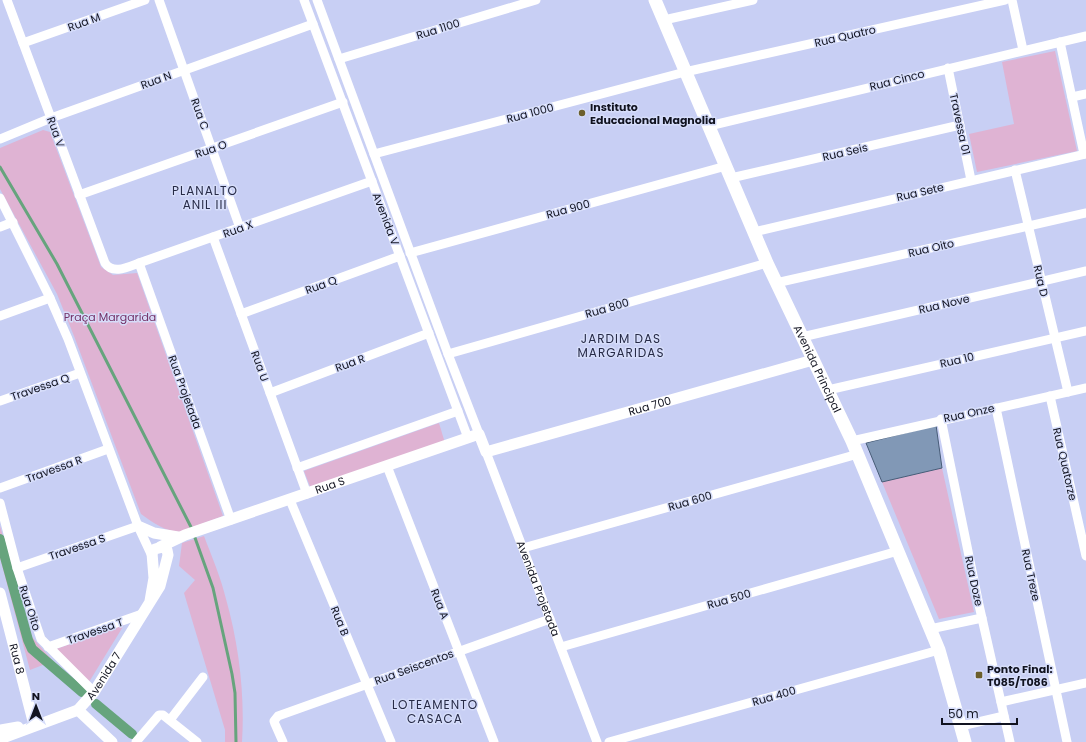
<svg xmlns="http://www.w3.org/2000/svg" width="1086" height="742" font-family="Poppins,sans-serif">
	<rect width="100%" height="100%" fill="#c8cff4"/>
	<!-- green -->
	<path fill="#dfb3d3" d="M1055,51L1077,151L977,172L969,134L1014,124L1002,62Z
		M43,130L50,132L101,267L113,275L137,273L223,516L180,532C166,532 152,522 141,514L74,336L57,294L0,189V148Z
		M439,423L445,443L311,489L304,471Z
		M942,468L974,612L939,619L882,482Z
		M0,526L32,637L53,661L30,670L0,558Z
		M204,536C212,557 221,578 226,599C239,645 245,695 242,742H225V730L184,593L195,580L179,566L182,543Z
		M124,625L89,682L56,649Z"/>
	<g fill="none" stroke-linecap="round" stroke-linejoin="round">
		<!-- stream -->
		<path stroke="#66a47d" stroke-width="3" d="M0,167L57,264L192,529
			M194,535L213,588L232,674L235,693L236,742"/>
		<!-- canal -->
		<path stroke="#66a47d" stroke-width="10" d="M0,539L28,640L32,649L82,692
			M96,704L132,734"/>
	</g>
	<!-- building -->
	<path fill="#8198b6" stroke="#475c77" d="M936,425L942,468L882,482L866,443Z"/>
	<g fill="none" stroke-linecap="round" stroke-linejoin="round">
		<!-- minor -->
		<g stroke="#fff" stroke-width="9">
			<path d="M7,0L105,263C113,275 128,267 139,263L372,181"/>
			<path d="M159,0L240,228"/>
			<path d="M304,0L468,438"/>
			<path d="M317,0L448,354L479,434"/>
			<path d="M1012,0L1023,50"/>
			<path d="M664,20L753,0"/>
			<path d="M1060,42L1084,154"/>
			<path d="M23,43L145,0"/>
			<path d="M339,59L536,0"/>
			<path d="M948,68L971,180"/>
			<path d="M1072,97L1086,94"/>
			<path d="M709,126L1086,36"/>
			<path d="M0,139L51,118L313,24"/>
			<path d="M374,154L685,72L1005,0"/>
			<path d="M1015,170L1068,392"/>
			<path d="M731,178L960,125"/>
			<path d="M79,195L343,102"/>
			<path d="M0,198L50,298L68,339L138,526L152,556"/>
			<path d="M0,227L13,222"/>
			<path d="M754,232L1086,154"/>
			<path d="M213,237L307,494"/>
			<path d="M410,253L726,166"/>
			<path d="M139,263L231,520"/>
			<path d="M776,283L1086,213"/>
			<path d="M241,314L400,256"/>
			<path d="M0,316L50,298"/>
			<path d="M802,337L1086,271"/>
			<path d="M448,354L767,263"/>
			<path d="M828,390L1086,331"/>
			<path d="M270,393L429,333"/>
			<path d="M1050,396L1086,556"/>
			<path d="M0,401L80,373"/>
			<path d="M996,408L1067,742"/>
			<path d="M941,419L979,605L1010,742"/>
			<path d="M852,441L1086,388"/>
			<path id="s1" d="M486,452L597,742"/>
			<path d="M387,466L494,742"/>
			<path d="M297,468L458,411"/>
			<path d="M0,488L108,449"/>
			<path d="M290,500L391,742"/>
			<path d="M0,503L17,568L41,639L94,692"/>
			<path d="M523,548L858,454"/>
			<path d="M17,568L138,526"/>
			<path d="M930,629L982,618"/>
			<path d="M48,647L142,614"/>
			<path d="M561,647L898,551"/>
			<path d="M1001,702L1086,683"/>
			<path d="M170,720L203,677"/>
			<path d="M961,726L1004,716"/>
			<path d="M136,742L159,715H163L197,742"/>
			<path d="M283,742L275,724L274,721L278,716L550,619"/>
			<path d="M609,742L939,650"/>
		</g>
		<!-- tertiary -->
		<g stroke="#fff" stroke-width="11">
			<path d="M138,526L154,533L178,537"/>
			<path id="s2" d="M160,547L185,535L479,434L486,452L813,360"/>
			<path id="s3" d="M0,593L34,725"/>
			<path d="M78,710L112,742"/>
			<path d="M0,730L18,727"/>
			<path id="s4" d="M0,739L78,710L94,692L160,586L168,555L167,550L163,547L155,549L152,553L154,578L150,601"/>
		</g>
		<!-- secondary -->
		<path stroke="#fff" stroke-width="13" id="s5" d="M655,0L767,263L852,441L939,650L965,742"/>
	</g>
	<!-- markers -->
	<g fill="#6c5f2c" stroke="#d6ddfa" stroke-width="1.5">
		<circle cx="582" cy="113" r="4"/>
		<rect x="975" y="671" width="8" height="8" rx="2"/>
	</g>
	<g text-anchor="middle" stroke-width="3" stroke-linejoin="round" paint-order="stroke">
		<!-- street labels -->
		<g font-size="11" fill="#111320" stroke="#d6ddfa">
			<text transform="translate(84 22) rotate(-20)" y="4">Rua M</text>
			<text transform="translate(438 29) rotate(-17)" y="4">Rua 1100</text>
			<text transform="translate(845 36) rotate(-13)" y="4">Rua Quatro</text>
			<text transform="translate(156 80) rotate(-20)" y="4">Rua N</text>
			<text transform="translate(897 80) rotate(-14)" y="4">Rua Cinco</text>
			<text transform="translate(530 113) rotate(-15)" y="4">Rua 1000</text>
			<text transform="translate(200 114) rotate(70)" y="4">Rua C</text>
			<text transform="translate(960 124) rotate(78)" y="4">Travessa 01</text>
			<text transform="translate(56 132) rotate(70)" y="4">Rua V</text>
			<text transform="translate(211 149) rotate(-19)" y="4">Rua O</text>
			<text transform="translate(845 152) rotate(-13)" y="4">Rua Seis</text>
			<text transform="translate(920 192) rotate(-13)" y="4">Rua Sete</text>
			<text transform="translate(568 209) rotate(-15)" y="4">Rua 900</text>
			<text transform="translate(386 219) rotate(69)" y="4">Avenida V</text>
			<text transform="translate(238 229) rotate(-20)" y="4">Rua X</text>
			<text transform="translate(931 248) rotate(-13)" y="4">Rua Oito</text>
			<text transform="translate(1041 281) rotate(77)" y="4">Rua D</text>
			<text transform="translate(321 285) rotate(-20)" y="4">Rua Q</text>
			<text transform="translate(944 304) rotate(-13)" y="4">Rua Nove</text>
			<text transform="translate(607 308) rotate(-16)" y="4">Rua 800</text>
			<text transform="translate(957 360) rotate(-13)" y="4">Rua 10</text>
			<text transform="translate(350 363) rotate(-20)" y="4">Rua R</text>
			<text transform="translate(260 366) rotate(70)" y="4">Rua U</text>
			<text dy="4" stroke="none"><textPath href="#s5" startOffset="403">Avenida Principal</textPath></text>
			<text transform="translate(40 387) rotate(-19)" y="4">Travessa Q</text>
			<text transform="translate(185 392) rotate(70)" y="4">Rua Projetada</text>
			<text dy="4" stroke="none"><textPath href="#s2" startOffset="528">Rua 700</textPath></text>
			<text transform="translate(969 413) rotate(-12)" y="4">Rua Onze</text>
			<text transform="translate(1065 464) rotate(77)" y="4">Rua Quatorze</text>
			<text transform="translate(54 469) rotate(-20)" y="4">Travessa R</text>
			<text dy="4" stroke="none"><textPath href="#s2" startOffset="181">Rua S</textPath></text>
			<text transform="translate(690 501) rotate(-16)" y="4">Rua 600</text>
			<text transform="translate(77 547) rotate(-19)" y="4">Travessa S</text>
			<text transform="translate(1031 575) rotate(78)" y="4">Rua Treze</text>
			<text transform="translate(974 581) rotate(78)" y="4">Rua Doze</text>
			<text dy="4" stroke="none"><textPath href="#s1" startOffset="146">Avenida Projetada</textPath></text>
			<text transform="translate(729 599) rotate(-16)" y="4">Rua 500</text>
			<text transform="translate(440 604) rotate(69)" y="4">Rua A</text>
			<text transform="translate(30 608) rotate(72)" y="4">Rua Oito</text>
			<text transform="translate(340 621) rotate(68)" y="4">Rua B</text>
			<text transform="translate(95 631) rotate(-19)" y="4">Travessa T</text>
			<text dy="4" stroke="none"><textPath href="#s3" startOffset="68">Rua 8</textPath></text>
			<text transform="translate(414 667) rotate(-20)" y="4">Rua Seiscentos</text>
			<text dy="4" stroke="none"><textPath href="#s4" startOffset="126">Avenida 7</textPath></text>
			<text transform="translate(774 696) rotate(-16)" y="4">Rua 400</text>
		</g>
		<!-- poi labels -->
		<g font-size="11" font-weight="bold" fill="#111320" stroke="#d6ddfa" text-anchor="start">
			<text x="590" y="111">Instituto<tspan x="590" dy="13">Educacional Magnolia</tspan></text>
			<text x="987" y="673">Ponto Final:<tspan x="987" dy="13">T085/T086</tspan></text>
		</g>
		<!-- park labels -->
		<g font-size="11" fill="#743167" stroke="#d6ddfa">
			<text x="110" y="321">Praça Margarida</text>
		</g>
		<!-- neighbourhood labels -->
		<g font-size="12" letter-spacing="1" fill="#272b47" stroke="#d6ddfa">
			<text x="205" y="195">PLANALTO<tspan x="205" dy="14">ANIL III</tspan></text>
			<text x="621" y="343">JARDIM DAS<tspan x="621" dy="14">MARGARIDAS</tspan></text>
			<text x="435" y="709">LOTEAMENTO<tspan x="435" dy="14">CASACA</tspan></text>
		</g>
	</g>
	<!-- north arrow -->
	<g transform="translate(36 706)" stroke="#d6ddfa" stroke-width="3" paint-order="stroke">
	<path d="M0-3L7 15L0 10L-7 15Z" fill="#111320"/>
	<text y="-6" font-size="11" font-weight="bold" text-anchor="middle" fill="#111320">N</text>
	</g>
	<!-- scale -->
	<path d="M942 718v6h75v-6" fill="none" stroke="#111320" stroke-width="2"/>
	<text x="948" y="718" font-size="12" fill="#111320" stroke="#d6ddfa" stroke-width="3" paint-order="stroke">50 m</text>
</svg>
